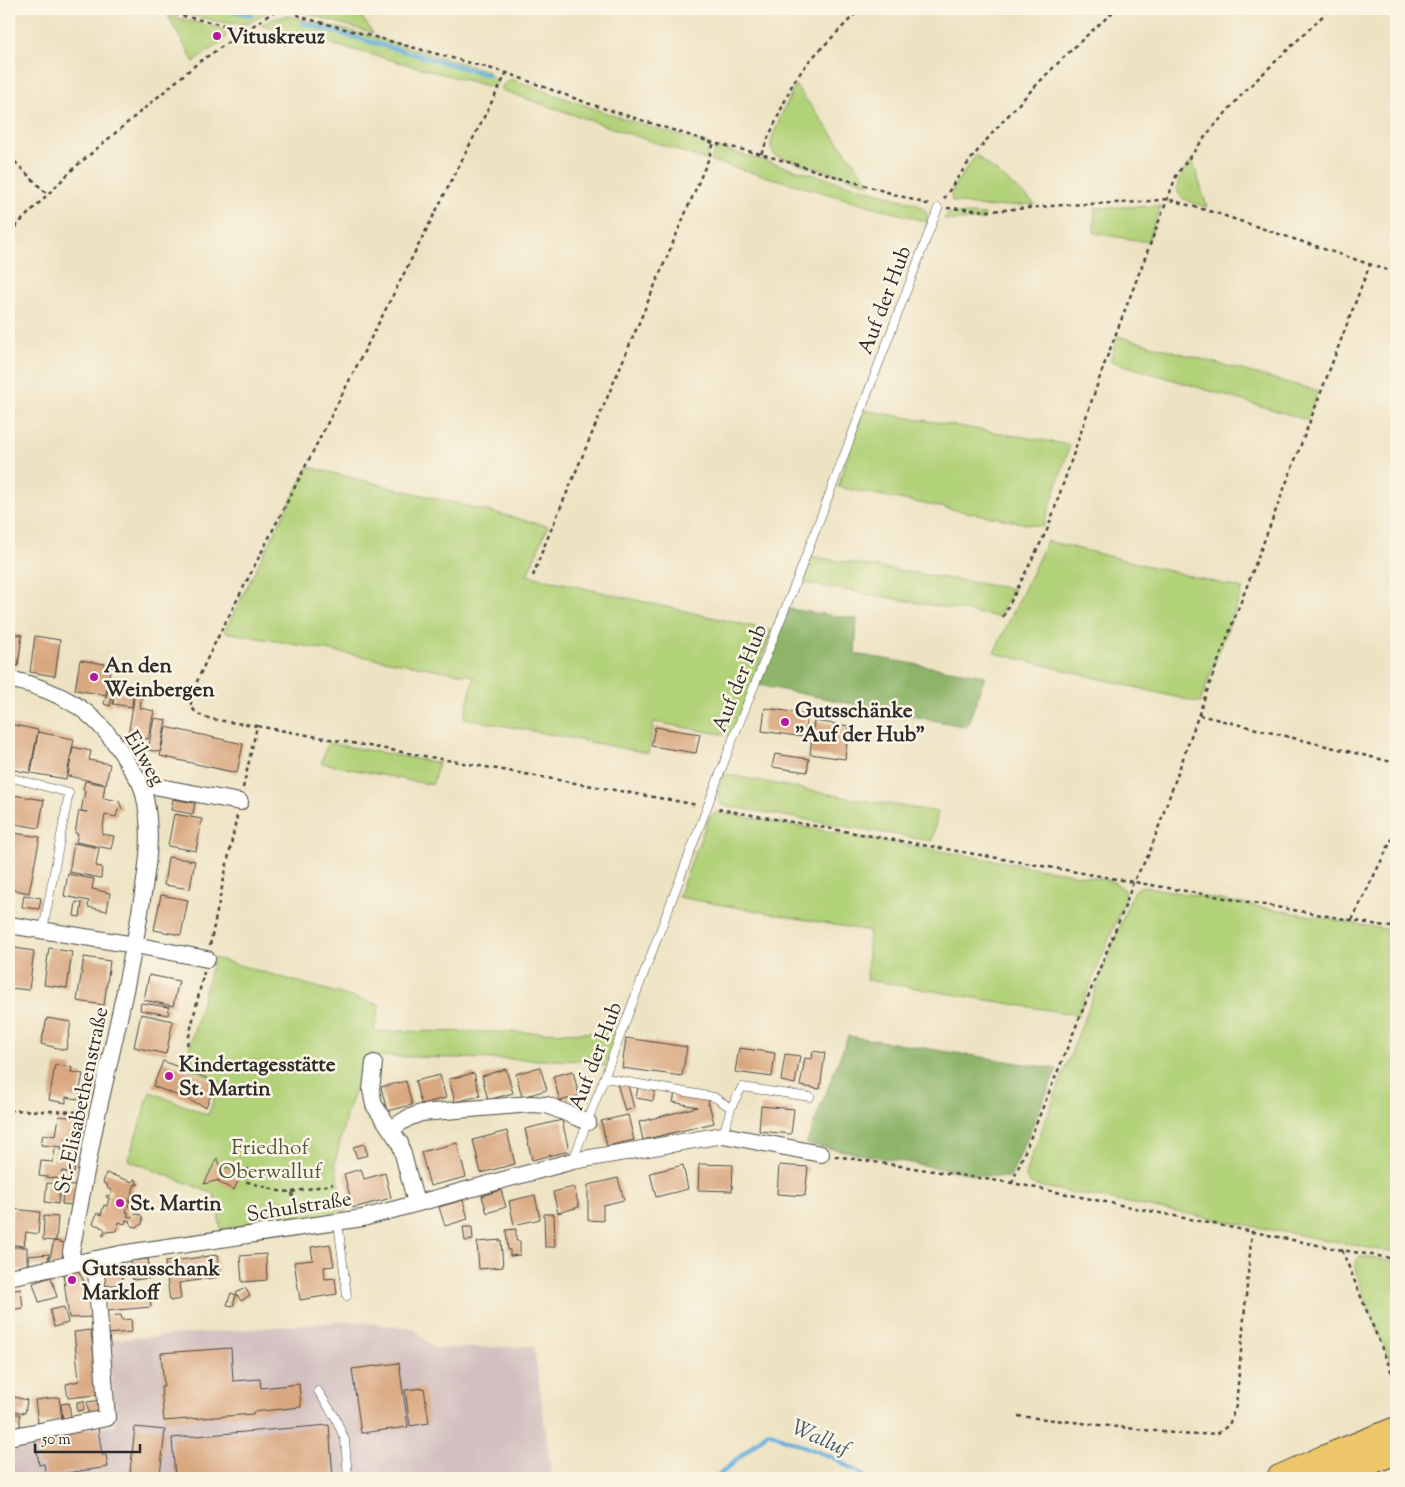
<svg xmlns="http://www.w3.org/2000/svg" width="1405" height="1487" font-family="'Sorts Mill Goudy',serif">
	<rect width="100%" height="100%" fill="#fcf5e5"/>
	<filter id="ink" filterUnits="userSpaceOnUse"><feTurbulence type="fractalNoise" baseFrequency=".02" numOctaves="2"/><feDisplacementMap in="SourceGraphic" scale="10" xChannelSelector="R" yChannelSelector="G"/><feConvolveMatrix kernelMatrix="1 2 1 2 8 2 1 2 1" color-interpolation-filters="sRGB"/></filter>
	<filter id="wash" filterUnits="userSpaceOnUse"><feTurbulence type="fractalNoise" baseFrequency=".0096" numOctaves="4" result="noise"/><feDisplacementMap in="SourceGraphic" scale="20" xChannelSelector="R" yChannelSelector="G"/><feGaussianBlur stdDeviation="1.12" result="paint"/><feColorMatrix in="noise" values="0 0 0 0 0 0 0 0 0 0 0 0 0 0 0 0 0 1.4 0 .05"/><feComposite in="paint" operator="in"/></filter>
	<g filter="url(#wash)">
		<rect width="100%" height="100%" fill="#ede3c3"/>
		<!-- industrial -->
		<path fill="#d2bfc0" d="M353,1321L415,1329L434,1349L534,1346L552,1478H9V1443L34,1437L115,1425L109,1340Z"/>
		<!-- green -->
		<path fill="#b2d279" stroke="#6e7e52" d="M167,9H272C264,14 254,22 244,24C230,26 183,13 167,9Z
			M303,9H356L373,33L308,14Z
			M168,16L220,28L226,33L225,39L194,62Z
			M288,16L363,34L488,71L487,74L497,81L495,88L261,25C270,20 278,17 288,16Z
			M511,79L615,116L707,144L709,147L706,160L501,90L503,85Z
			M795,85L870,184L776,156C773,153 771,150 771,145C771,135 790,97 795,85Z
			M719,148L914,203C923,207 928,212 928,222L711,161L715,150Z
			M976,155L1035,204L984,207L952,201L951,193L957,182Z
			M1192,159L1207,207C1200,205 1190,203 1184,199C1168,188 1185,170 1192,159Z
			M1161,206L1148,242L1094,233L1095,208Z
			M950,213L985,215L983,220H947L944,218Z
			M1118,336L1318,391L1307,420L1110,361Z
			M863,410L1070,445L1043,527L838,487Z
			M308,467L548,526L527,575L772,631L732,736L654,722L648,753L464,718L474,676L224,632Z
			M1047,541L1243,589L1221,646L1200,703L994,653Z
			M808,556L1014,589L999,617L799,582Z
			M328,743L439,763L432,785L321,763Z
			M724,774L849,798L938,812L932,841L726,806L720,804C715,794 721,784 724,774Z
			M718,812L1112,881L1124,889L1125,898L1121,910L1078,1015L867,980L869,931L678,897L709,817Z
			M1142,886L1396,931V1253L1032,1185C1027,1181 1025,1177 1026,1171L1133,892L1135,890Z
			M214,958L380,1005L374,1031L619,1033L605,1067L589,1061L367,1056L347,1112L335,1163L345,1212L222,1234L214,1194L128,1160L150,1092L208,1115L220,1082L184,1067Z
			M1360,1257H1365L1396,1261V1373C1388,1354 1352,1276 1356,1261Z"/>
		<!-- forest -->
		<path fill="#8db469" stroke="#5c704a" d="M789,609L857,619L855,654L985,676L967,727L758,685Z
			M848,1036L1057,1069L1010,1178L977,1175L806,1144Z"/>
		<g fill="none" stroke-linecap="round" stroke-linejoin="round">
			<!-- stream -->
			<path stroke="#64addc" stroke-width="4.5" d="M223,9L252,15
				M303,23L489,75
				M716,1478L768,1432L836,1459L867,1478"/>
		</g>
		<g id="blocks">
			<!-- building -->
			<path fill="#d9a881" d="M9,633L22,635L18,666L9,665Z
				M35,636L60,640L55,676L30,672Z
				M80,660L111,665L106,695L75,690Z
				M108,690L114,691L110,706L104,704Z
				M115,692L133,694L132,707L113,704Z
				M135,694L142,695L140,708L154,711L148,739L128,735Z
				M765,708L807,714L804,737L762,731Z
				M154,718L166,720L160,752L148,750Z
				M814,721L849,726L845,759L810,754Z
				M9,724L38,730L30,773L9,769Z
				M166,727L243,744L237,773L160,756Z
				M655,727L700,734L696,753L651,746Z
				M38,732L74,739L66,779L31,773Z
				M73,747L91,751L89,760L110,764L106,784L68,776Z
				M775,754L809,759L807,772L772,767Z
				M85,781L105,785L103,798L119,801L122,809L118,810L116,817L105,815L102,834L114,836L111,849L76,842L78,834L75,833L79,811L87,812L81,811L85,791L83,790Z
				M9,791L14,792L13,795L44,800L39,828L9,823Z
				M173,799L195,803L193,814L171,810Z
				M174,814L202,819L196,851L168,846Z
				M14,833L40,837L29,893L9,889V859Z
				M74,843L99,848L96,866L102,867L101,878L69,872Z
				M168,857L195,861L190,889L164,885Z
				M68,874L94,879L92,889L110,893L107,911L88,907L89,901L64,896Z
				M24,895L41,898L39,909L22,907Z
				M161,895L188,900L181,935L154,930Z
				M76,902L82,903L80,917L74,916Z
				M9,947L34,951L29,990L9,988Z
				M49,948L72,952L67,988L44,985Z
				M84,957L110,961L104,1005L77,1001Z
				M149,975L179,981L173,1006L144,1000Z
				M141,1003L169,1007L168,1015L140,1010Z
				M141,1014L173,1021L166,1054L134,1047Z
				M47,1018L71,1022L66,1050L41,1044Z
				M626,1038L687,1047L682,1076L622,1068Z
				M739,1048L775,1053L772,1077L735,1072Z
				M813,1051L825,1053L820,1089L800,1086L805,1058L812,1059Z
				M785,1054L800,1056L795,1084L781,1081Z
				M163,1061L216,1082L206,1107L153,1086Z
				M55,1065L72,1067L71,1072L83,1074L78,1099L66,1097V1103L49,1100Z
				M540,1067L547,1090L522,1097L516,1074Z
				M506,1069L513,1093L488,1100L482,1076Z
				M573,1071L579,1096L560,1101L553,1076Z
				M474,1073L480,1096L455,1102L449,1079Z
				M440,1075L446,1098L421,1104L415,1081Z
				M406,1081L412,1105L387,1111L381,1087Z
				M617,1083L628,1085L634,1108L625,1111Z
				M638,1087L655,1090L653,1101L636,1098Z
				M675,1093L709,1100L708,1105L709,1104L714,1123L643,1140L639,1122L697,1107L673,1102Z
				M761,1106L794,1109L791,1134L759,1131Z
				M628,1115L634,1140L607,1146L601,1121Z
				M59,1116L82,1119L79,1140L64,1138L63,1147L41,1145L43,1134L56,1136Z
				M562,1120L569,1151L532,1160L525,1129Z
				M507,1131L515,1164L481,1173L473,1140Z
				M457,1143L466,1177L430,1186L421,1152Z
				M364,1144L368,1155L357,1158L353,1147Z
				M55,1149L77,1152L74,1173L62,1171L61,1179L39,1176L41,1161L53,1162Z
				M217,1158L223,1171L226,1167L241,1174L234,1190L218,1182L219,1180L204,1184Z
				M699,1164L733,1165L732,1191L698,1190Z
				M683,1165L688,1189L656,1197L650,1173Z
				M779,1165L808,1167L805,1196L777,1194Z
				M361,1169L364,1179L385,1173L391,1198L353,1208L344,1174Z
				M106,1173L133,1182L134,1179L137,1180L136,1182L138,1183V1185L135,1184L132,1193H135L134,1195L132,1194L129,1202L132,1203L131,1205L129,1204L126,1212L129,1213L127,1216L131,1217L136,1214L141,1215L143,1219L142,1224L137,1227L132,1226L130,1221L126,1220L125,1224L119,1222L116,1231L106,1232L104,1236L102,1235L105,1230L102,1227L101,1228L100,1226L93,1224L97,1213L101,1215L104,1205L107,1206L109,1198L106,1197L107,1195L110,1196L112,1190L108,1189L107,1184L103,1183Z
				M618,1178L624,1200L603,1205V1221L588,1220V1185Z
				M47,1183L61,1184L58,1204L45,1202Z
				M63,1185L75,1186L74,1205L62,1204Z
				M574,1187L579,1207L558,1213L553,1192Z
				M501,1190L506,1207L487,1213L482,1196Z
				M535,1195L540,1219L514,1225L509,1201Z
				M463,1200L468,1219L445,1226L439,1207Z
				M13,1209L40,1212L38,1234L26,1232L24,1246L9,1244Z
				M544,1214H554L555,1247H545Z
				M44,1216L58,1217L56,1241L43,1240Z
				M463,1227H472L473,1240L465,1241Z
				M516,1229V1241H520V1255L510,1256V1250H508L506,1230Z
				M501,1240L503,1267L479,1269L477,1242Z
				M54,1241L65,1243L61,1264L48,1265Z
				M330,1244L334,1266L324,1267L325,1279L335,1278L337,1294L300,1300L294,1262L313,1260L311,1247Z
				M10,1247H27V1269H10Z
				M49,1254L47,1265L30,1267L28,1256Z
				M266,1254L267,1280L242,1282L240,1256Z
				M217,1255L220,1277L179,1283L181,1299L170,1301L165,1262Z
				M148,1259L151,1278L133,1280L130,1261Z
				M121,1263L123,1284L102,1286L100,1265Z
				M78,1271L90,1292L92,1317L69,1318L63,1273Z
				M51,1277L57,1297L39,1302L33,1283Z
				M245,1288L250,1295L241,1301L236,1293Z
				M21,1289L23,1308L9,1310V1291Z
				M149,1289L151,1307L106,1311L105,1295L122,1294V1292Z
				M231,1293L236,1295L233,1306L227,1305Z
				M64,1307L68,1323L54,1327L50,1310Z
				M121,1315L122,1320L131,1319L132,1332L107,1334L106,1316Z
				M91,1330L98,1392L95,1395L68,1398L66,1384L79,1381L74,1332Z
				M231,1348L233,1381L260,1379L261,1388L299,1384L301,1407L253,1412V1414L164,1421L161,1387H164L161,1353Z
				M399,1363L408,1427L361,1433L352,1369Z
				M424,1388L429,1423L410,1426L405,1390Z
				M9,1396L27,1400L25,1413L9,1410Z
				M59,1397L62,1420L38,1423L35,1400Z
				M101,1400L103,1418L89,1420L87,1402Z
				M84,1401V1410L77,1411V1402Z
				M69,1403L71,1417L63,1418L61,1404Z
				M9,1414H20V1428L9,1427Z
				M329,1425L333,1478H175L172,1438Z
				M135,1427L165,1430L160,1475L130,1472Z
				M98,1428L102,1455H106L108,1467L46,1476L44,1464L39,1465L35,1437Z"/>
		</g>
	</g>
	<g filter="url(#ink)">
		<use href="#blocks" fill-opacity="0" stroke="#484742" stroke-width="1"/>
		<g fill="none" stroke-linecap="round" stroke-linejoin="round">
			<defs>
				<path id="service" d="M9,777L69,793L43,930
					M605,1078L714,1097L731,1108L723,1135
					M731,1108L742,1087L810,1097
					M573,1160L733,739L799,574L938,208
					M338,1222L347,1296
					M318,1391L335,1417L345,1440L348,1478"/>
				<path id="minor" d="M9,679C32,684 59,694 79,707C100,722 118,745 130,767C135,774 141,782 143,790C155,834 146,875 139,918C128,983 113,1047 98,1111C88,1158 80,1205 71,1252L74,1263
					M142,788L154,786L240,802
					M9,925L135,945L207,959
					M374,1063L371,1090L374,1105L400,1143L416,1203
					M391,1129L408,1118L421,1113L531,1104L547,1105L588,1122
					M9,1277L120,1254L363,1218L573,1161L723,1135L821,1154
					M9,1437L107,1418L95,1259"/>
				<path id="trunk" d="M1280,1478L1323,1459L1396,1430
					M1329,1478L1396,1451"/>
			</defs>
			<!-- service casing -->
			<use href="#service" stroke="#484742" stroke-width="9"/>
			<!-- minor casing -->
			<use href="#minor" stroke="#484742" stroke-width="18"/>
			<!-- trunk casing -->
			<use href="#trunk" stroke="#484742" stroke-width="28"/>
			<!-- path -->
			<path stroke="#484742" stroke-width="2.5" stroke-dasharray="4 4" stroke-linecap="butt" d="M151,9L246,30
				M291,9L301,17L507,73L587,103L714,143L761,154L930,205
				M761,154L793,83L809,61L860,9
				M9,156L47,194
				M944,199C967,160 997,127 1028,94C1056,64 1086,35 1117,9
				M947,208L991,211L1064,205L1141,202L1167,199L1216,213L1396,273
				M9,233L74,168L199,62L278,9
				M533,576L543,549L708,160L714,143
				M1003,617L1048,528L1104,365L1177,174L1208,133L1245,91L1330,9
				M1199,715L1396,763
				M257,726C246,724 207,720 200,715C196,713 191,708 191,703C189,690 227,620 235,604L506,74
				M243,788L257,726L698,805
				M718,809L1396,928
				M1352,920L1392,839L1396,803
				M210,945L237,816
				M187,1045L204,972
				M9,1110L82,1112
				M835,1156L1012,1183L1342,1250L1396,1259
				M248,1168L244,1181L279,1191L292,1192L296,1214
				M1012,1183L1126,904L1133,882L1149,854L1211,680L1370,264
				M292,1192L333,1184
				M1342,1250L1396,1383
				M1018,1416L1191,1435L1218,1433L1229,1425L1236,1406L1252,1231"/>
			<!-- service -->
			<use href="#service" stroke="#fff" stroke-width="8"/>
			<!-- minor -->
			<use href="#minor" stroke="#fff" stroke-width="16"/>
			<!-- trunk -->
			<use href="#trunk" stroke="#ecc669" stroke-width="26"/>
		</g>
	</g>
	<!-- markers -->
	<g fill="#b5179e" stroke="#fcf5e5" stroke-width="2">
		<circle cx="217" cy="36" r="5"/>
		<circle cx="94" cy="677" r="5"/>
		<circle cx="785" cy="722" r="5"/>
		<circle cx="169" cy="1076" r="5"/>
		<circle cx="120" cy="1203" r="5"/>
		<circle cx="72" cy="1280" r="5"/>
	</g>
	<g text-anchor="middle" stroke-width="5" stroke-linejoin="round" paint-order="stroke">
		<!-- poi labels -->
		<g font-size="21" font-weight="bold" fill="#2b2b2b" stroke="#fcf5e5" text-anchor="start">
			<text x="227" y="43">Vituskreuz</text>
			<text x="104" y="672">An den<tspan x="104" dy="24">Weinbergen</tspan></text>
			<text x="795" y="717">Gutsschänke<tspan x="795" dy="24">"Auf der Hub"</tspan></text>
			<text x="179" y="1071">Kindertagesstätte<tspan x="179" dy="24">St. Martin</tspan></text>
			<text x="130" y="1210">St. Martin</text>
			<text x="82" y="1275">Gutsausschank<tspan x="82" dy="24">Markloff</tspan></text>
		</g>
		<!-- street labels -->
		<g font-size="21" fill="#2b2b2b" stroke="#fcf5e5">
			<text transform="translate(884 300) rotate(-69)" y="7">Auf der Hub</text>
			<text transform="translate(739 678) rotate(-68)" y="7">Auf der Hub</text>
			<text transform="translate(145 758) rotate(60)" y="7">Eilweg</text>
			<text transform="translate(595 1056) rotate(-69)" y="7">Auf der Hub</text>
			<text transform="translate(81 1100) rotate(-78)" y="7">St.-Elisabethenstraße</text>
			<text transform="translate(299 1206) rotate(-9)" y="7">Schulstraße</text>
		</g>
		<!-- park labels -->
		<g font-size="21" fill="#4d553e" stroke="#fcf5e5">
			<text x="270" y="1154">Friedhof<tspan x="270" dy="24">Oberwalluf</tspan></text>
		</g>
		<!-- water labels -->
		<g font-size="22" font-style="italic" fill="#3f5869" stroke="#fcf5e5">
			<text transform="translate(821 1437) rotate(24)" y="8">Walluf</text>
		</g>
	</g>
	<!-- margin -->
	<rect width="1405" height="1487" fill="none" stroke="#fcf5e5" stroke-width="30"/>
	<!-- scale -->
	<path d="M35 1444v8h105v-8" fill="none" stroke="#2b2b2b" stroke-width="2.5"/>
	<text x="42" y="1444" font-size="15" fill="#2b2b2b" stroke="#fcf5e5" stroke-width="4" paint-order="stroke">50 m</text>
</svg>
